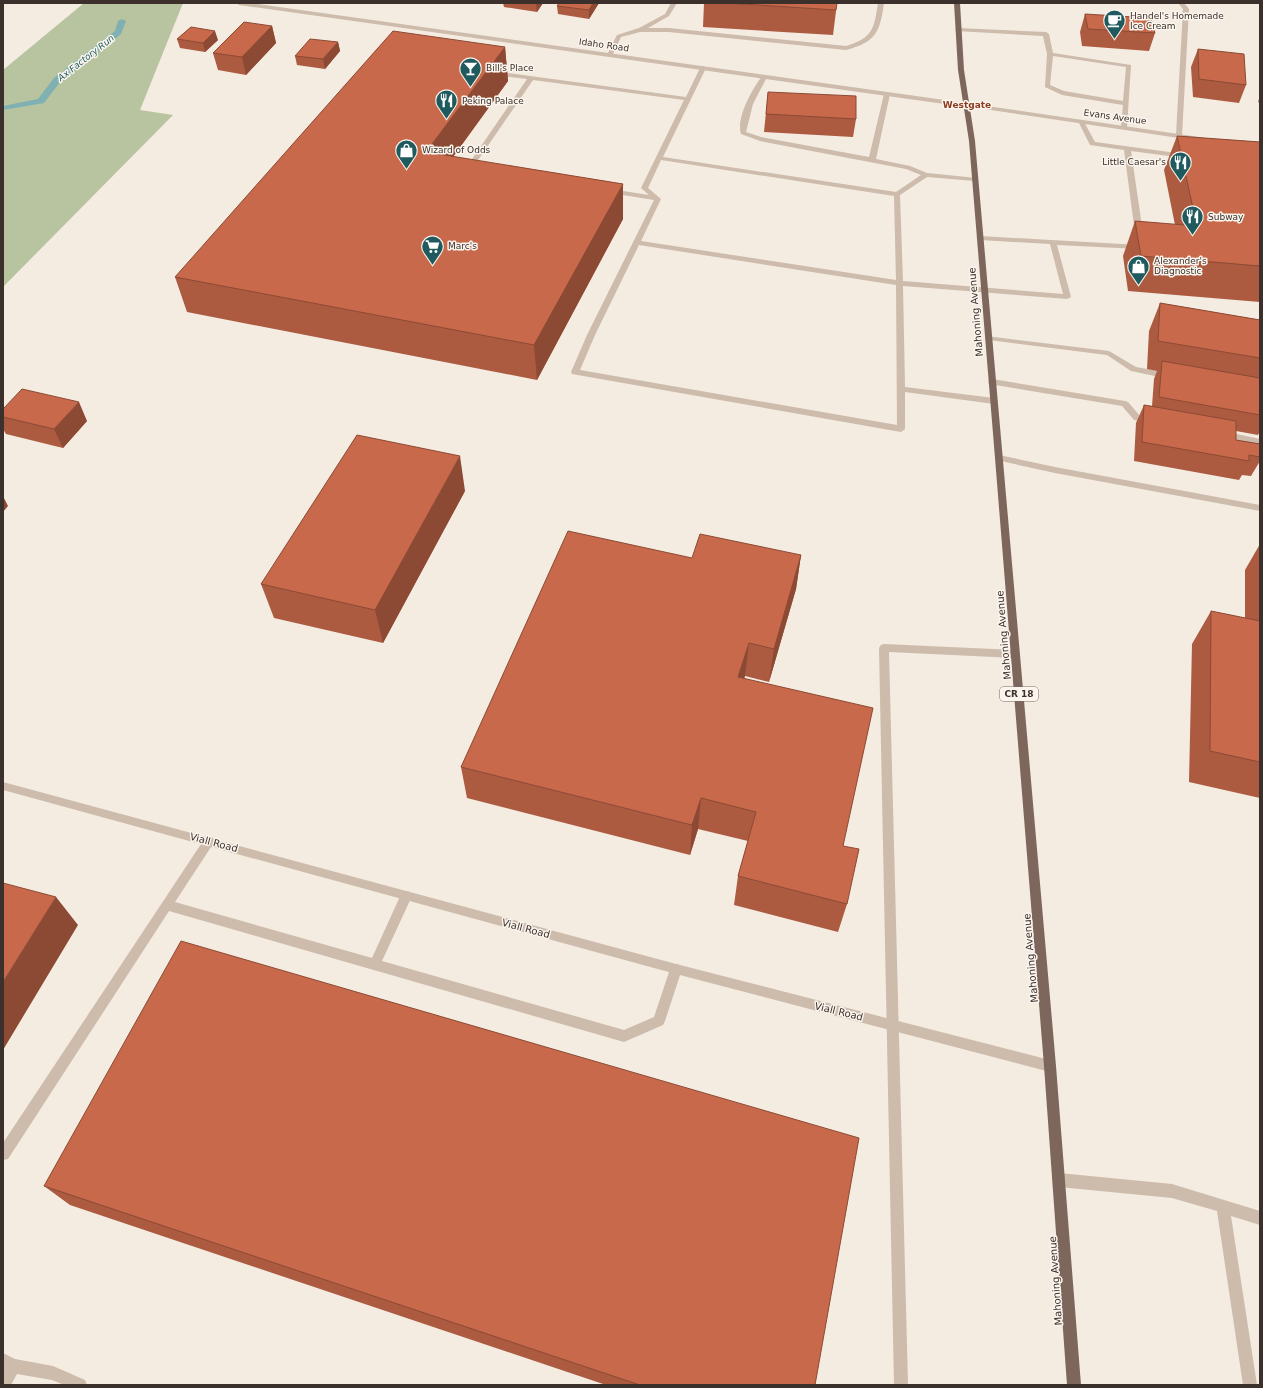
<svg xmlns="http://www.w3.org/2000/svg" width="1263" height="1388" font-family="'DejaVu Sans',sans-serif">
	<rect width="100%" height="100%" fill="#f4ebe1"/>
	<!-- green -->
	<path fill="#b8c4a0" d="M84,3H183L140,110L173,115L3,287V70Z"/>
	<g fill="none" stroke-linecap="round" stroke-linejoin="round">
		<!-- stream -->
		<path fill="#7fb0b2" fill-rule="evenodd" d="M122,19L126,21L121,34L60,82L44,103L3,110V106L38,99L54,78L115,31L118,21Z"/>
		<!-- service -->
		<path fill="#cdbbac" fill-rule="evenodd" d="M671,3H677L669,16L648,28H669L846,46C873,38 874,29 878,3H884C880,32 876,42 846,50L669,32H640L621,37L612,56H608L607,55L617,35L639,28L665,14Z
			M1178,3H1184L1189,9L1182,135L1179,137L1176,135L1183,9Z
			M958,28L1046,32L1049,34L1053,53L1131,65L1127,127L1124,129L1121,127L1123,105L1062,95L1045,87L1047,54L1043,36L956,31L955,30ZM1053,56L1126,67L1123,101L1064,91L1050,85Z
			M703,66L706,68L663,157L896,192L921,175L906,169L760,141L741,134C736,117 752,90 762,76L764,75L767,77L753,104L746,132L761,137L869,157L884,94L887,92L890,94L876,159L910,166L927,173L977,178V180L975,181L927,177L900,195L903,281L1063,294L1050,244L980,240L976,238L980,236L1139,245L1143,247L1139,249L1057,245L1071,297L1067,299L903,286L905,387L994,398L998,401L994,404L905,392V429L901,432L572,374L571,372L587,335L654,200L610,193L607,191L610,189L649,195L641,188L684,100L533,80L474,166L475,168L474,169L469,170L466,168L527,79L494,75L491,73L494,71L686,97L700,68ZM661,160L894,196L896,280L641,241L661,199L648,188ZM639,245L896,285L897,425L580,370L595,335Z
			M1079,120H1083L1095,142L1184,154L1187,156L1184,158L1131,151L1143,233L1142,235H1139L1135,233L1124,150L1090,145L1078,121Z
			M986,336L1109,351L1136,367L1169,373L1173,376L1169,379L1131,371L1107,355L989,340H986Z
			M992,379L1125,401L1128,402L1140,416L1153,418L1154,420L1150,423L1134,420L1122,406L989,384L988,382Z
			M1223,431L1260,439V445L1220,436L1219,434L1220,432Z
			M999,455L1055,467L1260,505V511L1055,473L996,460L995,458Z
			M884,644L1015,650L1018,651L1020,654L1018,657L1015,658L889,652L908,1385H894L879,648L881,645Z
			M209,836L213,838L214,841L213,844L175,902L372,958L402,892L406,891L410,892L412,896L382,961L624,1030L654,1017L670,969L672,965L676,964L680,965L682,969L665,1021L663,1025L624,1042L169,911L8,1159L3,1160V1143L205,838Z
			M1059,1173L1172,1184L1260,1211V1225L1231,1216L1257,1385H1243L1217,1211L1172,1198L1059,1187L1054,1185L1052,1180L1054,1175Z
			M3,1353L15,1359L53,1366L85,1380L87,1385H64L52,1380L17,1374L11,1385H3Z"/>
		<!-- minor -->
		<path fill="#cdbbac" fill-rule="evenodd" d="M966,103L1199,137L1202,139L1199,141L964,106L963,105Z"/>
		<!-- tertiary -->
		<path fill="#cdbbac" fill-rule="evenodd" d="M236,3H251L966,103L969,105L966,107L239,5Z
			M3,782L676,964L1050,1060L1054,1062L1056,1066L1054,1070L1050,1072L676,974L3,790Z"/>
		<!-- primary -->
		<path fill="#7d675c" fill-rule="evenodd" d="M954,3H960L964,70L975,141L1056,1066L1081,1385H1067L1044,1066L995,458L969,141L958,70Z"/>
	</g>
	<!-- wall -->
	<path fill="#ac5a40" d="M503,3H543L537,12L504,7Z
		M599,3L589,19L558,14L557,6Z
		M704,3H837L833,35L703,27Z
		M1085,14L1155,33L1149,51L1082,46L1080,32Z
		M272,26L276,43L246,75L218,70L213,53Z
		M177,39L218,40L205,52L180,48Z
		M338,42L340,51L325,69L297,65L295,56Z
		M505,47L508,81L453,157L623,184V219L537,380L187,312L175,277Z
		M1198,49L1246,85L1239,103L1193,97L1191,67Z
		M768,92L856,119L853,137L764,132Z
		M1260,96V103L1258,102Z
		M1177,136L1260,142V302L1128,291L1123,256L1135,221L1175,225L1164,170Z
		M1160,303L1260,320V431L1258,435L1236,431V440L1260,444V461L1251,476L1242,475L1239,480L1134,461L1136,423L1144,405L1152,406L1154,379L1157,371L1147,369L1149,331Z
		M3,409L87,421L63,448L6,434L3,429Z
		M465,491L383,643L274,618L261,584Z
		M1260,544V798L1189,782L1192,644L1211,611L1245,618V570Z
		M801,555L796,589L769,682L745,676L744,678L843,846L847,904L838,932L734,905L738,876L748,841L698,829L690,855L467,798L461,767L692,558Z
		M44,1186L815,1385H606L70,1205Z"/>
	<!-- shaded-wall -->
	<path fill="#8c4a34" d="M536,3H543L537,12Z
		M593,3H599L589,19V10Z
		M272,26L276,43L246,75L242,57Z
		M215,31L218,40L205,52L203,43Z
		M338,42L340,51L325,69L323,59Z
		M505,47L508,81L431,187L426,152Z
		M623,184V219L537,380L534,345Z
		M79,402L87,421L63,448L54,429Z
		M460,456L465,491L383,643L375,610Z
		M3,496L8,506L3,512Z
		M801,555L796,589L769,682L774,649Z
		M749,643L745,676L734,709L738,677Z
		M701,798L698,829L690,855L692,825Z
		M56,897L78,925L3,1050V982Z"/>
	<!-- building -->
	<path fill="#c8694b" stroke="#8c4a34" d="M559,3H593L589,10L557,6Z
		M726,3H837L836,10Z
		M1085,14L1151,18L1155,33L1088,29Z
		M244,22L272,26L242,57L213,53Z
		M191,27L215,31L203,43L177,39Z
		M393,31L505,47L426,152L623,184L534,345L175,277Z
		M310,39L338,42L323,59L295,56Z
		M1198,49L1244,54L1246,85L1199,79Z
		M768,92L856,96V119L766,114Z
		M1177,136L1260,142V266L1141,256L1135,221L1197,226Z
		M1160,303L1260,320V358L1158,341Z
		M1162,361L1260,378V415L1159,397Z
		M22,389L79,402L54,429L3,417V409Z
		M1144,405L1236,421V440L1260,444V457L1249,455V461L1142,442Z
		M357,435L460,456L375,610L261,584Z
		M568,531L692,558L700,534L801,555L774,649L749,643L738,677L873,708L843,846L859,849L847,904L738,876L756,812L701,798L692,825L461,767Z
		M1211,611L1260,621V762L1210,751Z
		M3,883L56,897L3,982Z
		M181,941L859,1138L815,1385H640L44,1186Z"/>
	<!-- icons -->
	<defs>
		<symbol id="cafe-pin" viewBox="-11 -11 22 30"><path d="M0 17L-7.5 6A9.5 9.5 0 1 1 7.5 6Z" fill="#1f5a5e" stroke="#fbf5ee"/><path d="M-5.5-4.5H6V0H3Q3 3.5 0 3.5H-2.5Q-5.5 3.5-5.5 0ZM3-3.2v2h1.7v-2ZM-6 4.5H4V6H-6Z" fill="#fff"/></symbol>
		<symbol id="bar-pin" viewBox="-11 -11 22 30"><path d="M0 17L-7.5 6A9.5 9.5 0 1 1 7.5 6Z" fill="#1f5a5e" stroke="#fbf5ee"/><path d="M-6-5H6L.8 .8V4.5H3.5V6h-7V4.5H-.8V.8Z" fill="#fff"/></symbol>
		<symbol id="restaurant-pin" viewBox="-11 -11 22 30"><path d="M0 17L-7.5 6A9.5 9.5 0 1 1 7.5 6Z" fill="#1f5a5e" stroke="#fbf5ee"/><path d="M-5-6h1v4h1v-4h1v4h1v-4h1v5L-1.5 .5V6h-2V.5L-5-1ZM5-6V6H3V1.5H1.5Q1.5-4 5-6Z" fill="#fff"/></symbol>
		<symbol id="shop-pin" viewBox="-11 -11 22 30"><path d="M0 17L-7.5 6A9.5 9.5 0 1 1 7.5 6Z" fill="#1f5a5e" stroke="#fbf5ee"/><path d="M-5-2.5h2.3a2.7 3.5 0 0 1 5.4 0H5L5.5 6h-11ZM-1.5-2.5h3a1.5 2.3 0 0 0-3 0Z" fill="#fff"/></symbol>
		<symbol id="supermarket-pin" viewBox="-11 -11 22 30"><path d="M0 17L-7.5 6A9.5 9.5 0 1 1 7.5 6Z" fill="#1f5a5e" stroke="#fbf5ee"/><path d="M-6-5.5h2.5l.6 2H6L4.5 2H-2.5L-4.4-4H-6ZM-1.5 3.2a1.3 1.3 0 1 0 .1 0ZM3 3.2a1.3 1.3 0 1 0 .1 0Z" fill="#fff"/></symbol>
	</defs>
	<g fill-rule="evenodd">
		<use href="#cafe-pin" x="1102" y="8" width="25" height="34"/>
		<use href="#bar-pin" x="458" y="56" width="25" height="34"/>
		<use href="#restaurant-pin" x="434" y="88" width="25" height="34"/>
		<use href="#shop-pin" x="394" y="138" width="25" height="34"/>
		<use href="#restaurant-pin" x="1168" y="150" width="25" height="34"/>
		<use href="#restaurant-pin" x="1180" y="204" width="25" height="34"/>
		<use href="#supermarket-pin" x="420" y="234" width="25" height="34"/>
		<use href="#shop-pin" x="1126" y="254" width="25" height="34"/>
	</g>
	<g text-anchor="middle" stroke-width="3" stroke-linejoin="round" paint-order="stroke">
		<!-- far-poi labels -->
		<g font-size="9" fill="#3b302b" stroke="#fbf5ee" text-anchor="start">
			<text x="1130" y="19">Handel's Homemade<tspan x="1130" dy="10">Ice Cream</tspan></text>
			<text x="486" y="71">Bill's Place</text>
			<text x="462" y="104">Peking Palace</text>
			<text x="422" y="153">Wizard of Odds</text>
			<text x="1166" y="165" text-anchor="end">Little Caesar's</text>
			<text x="1208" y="220">Subway</text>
			<text x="448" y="249">Marc's</text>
			<text x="1154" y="264">Alexander's<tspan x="1154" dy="10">Diagnostic</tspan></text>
		</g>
		<!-- far-street labels -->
		<g font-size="9" fill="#3b302b" stroke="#fbf5ee">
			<text transform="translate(604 45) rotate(8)" y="3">Idaho Road</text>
			<text transform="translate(1115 117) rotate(8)" y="3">Evans Avenue</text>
		</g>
		<!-- far-water labels -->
		<g font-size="9" font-style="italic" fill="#1f5a5e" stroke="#fbf5ee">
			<text transform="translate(86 58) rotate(-38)" y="3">Ax Factory Run</text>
		</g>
		<!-- far-neighbourhood labels -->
		<g font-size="9" font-weight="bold" fill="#8c3b22" stroke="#fbf5ee">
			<text x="967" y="108">Westgate</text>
		</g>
		<!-- shield labels -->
		<rect fill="#fbf5ee" stroke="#756b66" stroke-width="1" x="1000" y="687" width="38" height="14" rx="3"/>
		<g font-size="9" font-weight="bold" fill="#3b302b">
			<text x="1019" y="697">CR 18</text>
		</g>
		<!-- street labels -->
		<g font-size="10" fill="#3b302b" stroke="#fbf5ee">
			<text transform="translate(975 312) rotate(-95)" y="4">Mahoning Avenue</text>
			<text transform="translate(1003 635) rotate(-95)" y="4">Mahoning Avenue</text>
			<text transform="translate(214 842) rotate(15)" y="4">Viall Road</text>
			<text transform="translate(526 928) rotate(15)" y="4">Viall Road</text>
			<text transform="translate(1030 958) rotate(-95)" y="4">Mahoning Avenue</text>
			<text transform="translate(839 1011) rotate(14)" y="4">Viall Road</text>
			<text transform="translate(1055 1281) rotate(-94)" y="4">Mahoning Avenue</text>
		</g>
	</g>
	<!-- border -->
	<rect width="1263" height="1388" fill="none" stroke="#3b302b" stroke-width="8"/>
</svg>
